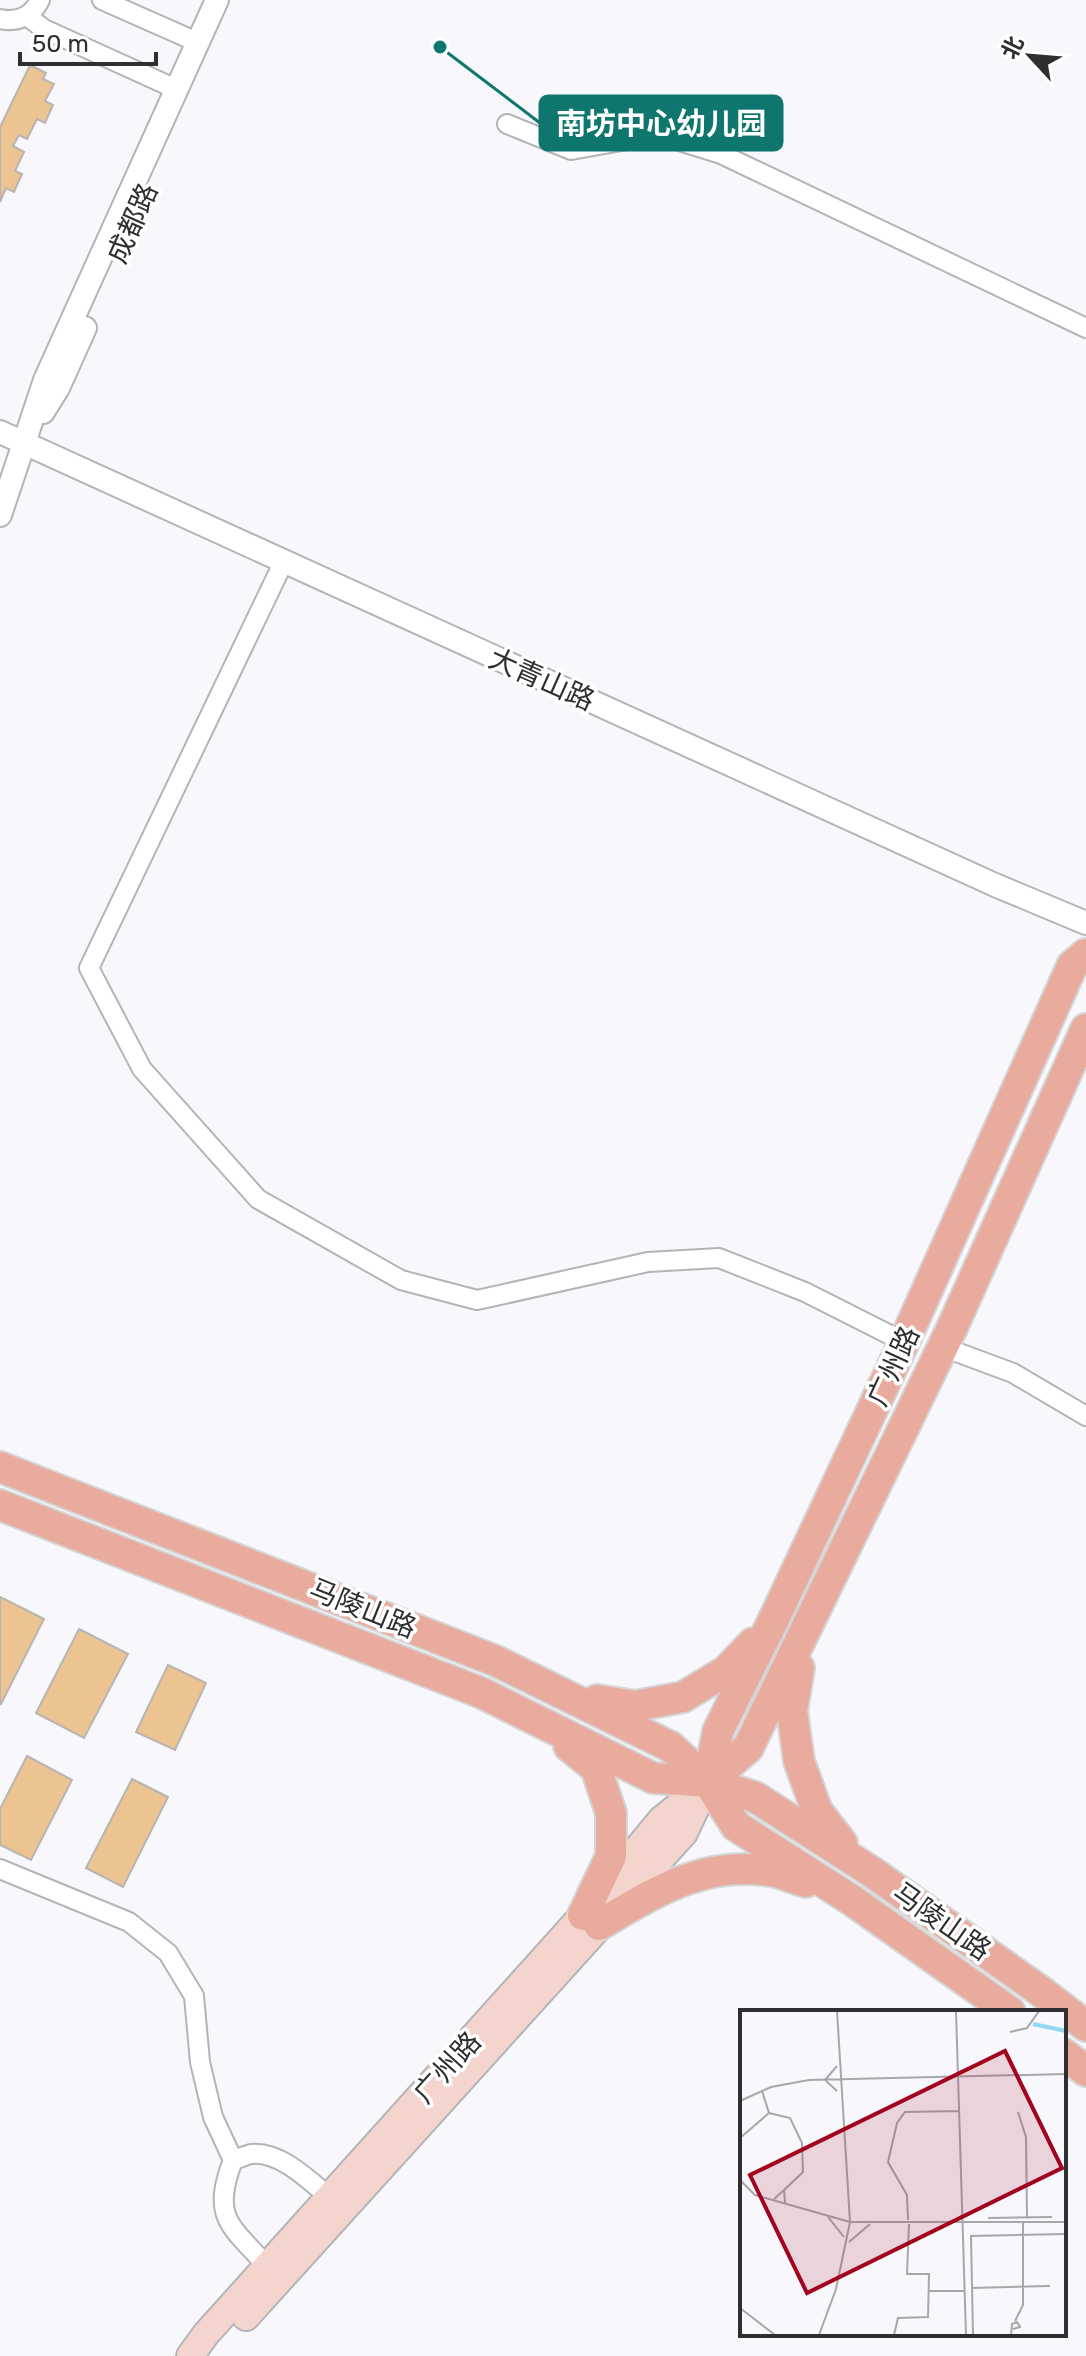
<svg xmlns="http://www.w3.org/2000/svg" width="1086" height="2356" font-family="Rubik,'Noto Sans SC',sans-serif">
	<rect width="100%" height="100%" fill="#f7f7fc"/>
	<!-- building -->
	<path fill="#ebc491" stroke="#b8b4b1" stroke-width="2" d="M30,65L46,73L43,79L54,84L45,101L53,105L45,123L37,119L27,139L19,135L13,146L24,152L15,171L22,174L14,192L6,188L0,202V127Z
		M0,1597L44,1619L1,1704L0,1703Z
		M79,1629L128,1654L84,1738L36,1713Z
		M168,1665L206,1683L175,1750L136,1732Z
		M27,1756L72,1780L31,1860L0,1845V1809Z
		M132,1779L168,1797L123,1887L86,1868Z"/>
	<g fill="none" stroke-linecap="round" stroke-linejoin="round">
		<defs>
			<path id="minor" d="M102,0L197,42
				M27,16L44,29L176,89
				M0,19C18,23 32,16 40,0
				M507,124L571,150L644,137L676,140L721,154L1086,328
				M284,561L89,968L142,1069L258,1199L401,1280L477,1300L648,1262L719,1258L805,1292L904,1342
				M943,1347L1013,1373L1086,1416
				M0,1869L129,1922L168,1953L194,1996L200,2062L213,2117L233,2160
				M267,2266C230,2225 211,2218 233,2160C238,2159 246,2155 251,2154C280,2151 309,2180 329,2197"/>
			<path id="tertiary" d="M43,412L58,388L85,328
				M0,432L995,885L1086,923
				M0,515L45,380L217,0"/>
			<path id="secondary" d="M246,2317L684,1833L704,1790
				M190,2356L206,2334L583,1915L661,1820L708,1782"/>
			<path id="primary" d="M0,1467L496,1661L671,1747L708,1782L736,1826L853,1901L1010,2012
				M0,1505L482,1693L653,1778L708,1782L755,1797L872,1872L1039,1990L1086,2026
				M799,1668L792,1711L799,1761L817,1811L842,1843
				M597,1700L636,1706L683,1697L726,1671L753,1643
				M569,1746L596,1768L611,1813V1856L583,1915
				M708,1782L718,1731L773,1621L904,1342L1072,966L1086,954
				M708,1782L748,1748L952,1328L1086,1029
				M599,1925C654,1893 702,1860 771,1871C782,1873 795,1879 806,1882
				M1064,2054L1086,2071"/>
		</defs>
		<!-- minor casing -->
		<use href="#minor" stroke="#b3b4b8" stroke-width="22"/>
		<!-- tertiary casing -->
		<use href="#tertiary" stroke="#b3b4b8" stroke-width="26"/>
		<!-- secondary casing -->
		<use href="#secondary" stroke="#b3b4b8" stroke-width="30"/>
		<!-- primary casing -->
		<use href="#primary" stroke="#d5d5d6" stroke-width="34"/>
		<!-- minor -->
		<use href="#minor" stroke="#fff" stroke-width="18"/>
		<!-- tertiary -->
		<use href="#tertiary" stroke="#fff" stroke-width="22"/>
		<!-- secondary -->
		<use href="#secondary" stroke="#f4d5ce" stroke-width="26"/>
		<!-- primary -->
		<use href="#primary" stroke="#e9ab9d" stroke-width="30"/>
	</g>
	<g text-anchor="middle" stroke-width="7" stroke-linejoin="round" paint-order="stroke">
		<!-- street labels -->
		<g font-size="28" fill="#2f2f31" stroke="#fff">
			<text transform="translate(132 223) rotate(-66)" y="10">成都路</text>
			<text transform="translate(542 679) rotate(24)" y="10">大青山路</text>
			<text transform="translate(893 1366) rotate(-65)" y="10">广州路</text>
			<text transform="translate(363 1608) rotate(22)" y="10">马陵山路</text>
			<text transform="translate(942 1921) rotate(35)" y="10">马陵山路</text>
			<text transform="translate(447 2067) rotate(-48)" y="10">广州路</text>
		</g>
	</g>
	<!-- overview -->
	<g transform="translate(740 2010)">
		<rect width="326" height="326" fill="#f7f7fc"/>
		<path fill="none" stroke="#91d9f3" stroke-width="4" d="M293,14L326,21"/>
		<path fill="none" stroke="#a7a7ab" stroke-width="2" d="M216,1L226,325M270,22L287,18L299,1M97,56L85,70L97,81M0,91L31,77L69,70L326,64M278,102L286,127L287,207M29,103L50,108L62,133L63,162L44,180M0,128L29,103L22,81M0,170L15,185L110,212H326M34,189L44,180L45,193M88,207L104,227M248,208L312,207M168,210L167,185L148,152L157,113L165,102L219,101M109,232L130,214M231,278L310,276M188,281H224M0,298L35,325M275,311L283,295V213M79,325L96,279L110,212L97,1M154,325L158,308L188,307L189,264H167L169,214M233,325L231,226L326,224M271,325L272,314L277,312L280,317L273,319"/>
		<path fill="#a2041f" fill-opacity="0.15" stroke="#a2041f" stroke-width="4" d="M265,41L322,158L67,283L10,165Z"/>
		<rect width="326" height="326" fill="none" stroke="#2f2f31" stroke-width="4"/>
	</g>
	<!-- callouts -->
	<path fill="none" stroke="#0f766e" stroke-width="3" d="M440 47L540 123"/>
	<circle fill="#0f766e" stroke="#fff" stroke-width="3" cx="440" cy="47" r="8"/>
	<rect fill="#0f766e" stroke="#0f766e" stroke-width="3" x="540" y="96" width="242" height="54" rx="8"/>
	<g font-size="30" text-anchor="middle" font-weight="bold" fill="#fff">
		<text x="661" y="134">南坊中心幼儿园</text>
	</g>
	<!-- north arrow -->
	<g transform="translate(1030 56) rotate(296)" stroke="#ffffff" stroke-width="6" paint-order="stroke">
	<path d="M0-6L14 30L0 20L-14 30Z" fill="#2f2f31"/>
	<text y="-12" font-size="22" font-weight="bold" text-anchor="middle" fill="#2f2f31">北</text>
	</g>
	<!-- scale -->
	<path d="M20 52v12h136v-12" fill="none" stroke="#2f2f31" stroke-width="4"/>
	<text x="32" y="52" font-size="24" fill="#2f2f31" stroke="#ffffff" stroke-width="6" paint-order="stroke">50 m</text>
</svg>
